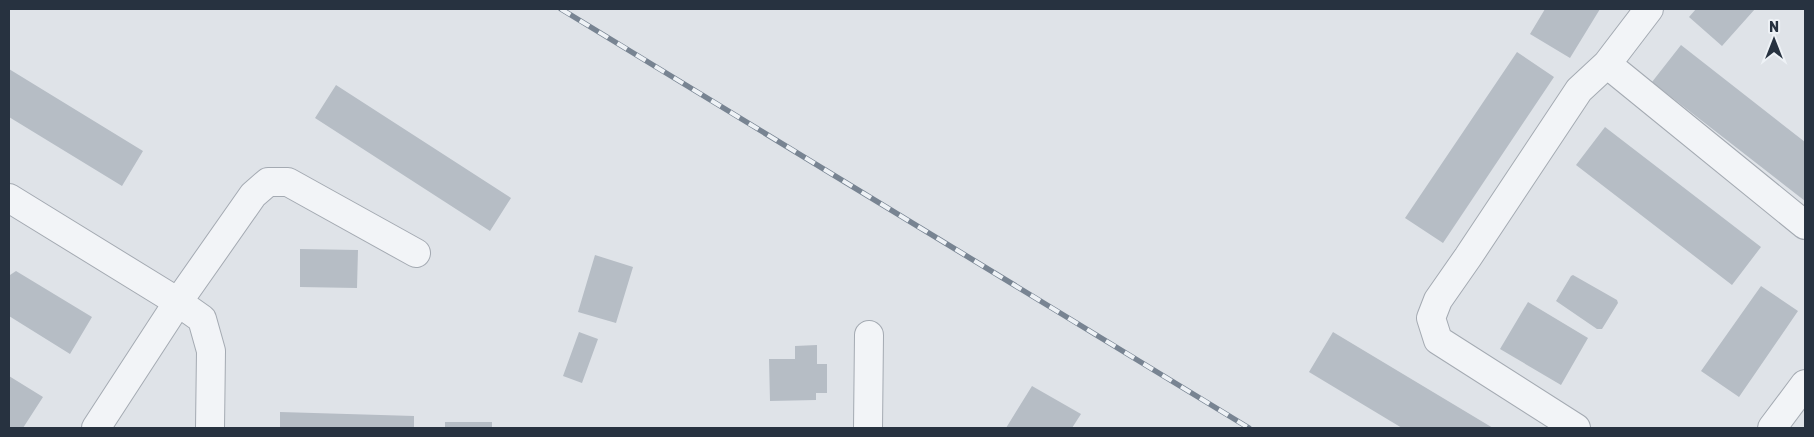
<svg xmlns="http://www.w3.org/2000/svg" width="1814" height="437" font-family="Rubik,sans-serif">
	<rect width="100%" height="100%" fill="#dfe3e8"/>
	<!-- building -->
	<path fill="#b6bdc5" d="M1545,9H1600L1570,58L1530,34Z
		M1696,9H1755L1722,46L1689,17Z
		M1681,45L1805,142V201L1652,82Z
		M1517,52L1554,77L1443,243L1405,218Z
		M9,69L143,151L122,186L9,117Z
		M336,85L511,198L490,231L315,118Z
		M1605,127L1761,247L1732,285L1576,165Z
		M300,249L358,250L357,288L300,287Z
		M595,255L633,267L616,323L578,312Z
		M16,271L92,317L70,354L9,316V274L10,275Z
		M1573,275L1617,300L1618,303L1602,329H1597L1556,301L1571,276Z
		M1761,286L1798,311L1739,397L1701,371Z
		M1528,302L1588,338L1561,385L1500,349Z
		M579,332L598,339L582,383L563,376Z
		M1333,332L1493,428H1402L1309,372Z
		M817,345V364H827V393H816V400L770,401L769,359H795V346Z
		M9,376L43,397L23,428L9,427Z
		M1032,386L1081,414L1072,428H1006Z
		M280,412L414,416V428H280Z
		M445,422H492V428H445Z"/>
	<g fill="none" stroke-linecap="round" stroke-linejoin="round">
		<defs>
			<path id="minor" d="M1607,64L1805,225
				M9,198L178,302L202,319L211,351L210,428
				M96,428L178,302L253,195L268,182H288L416,253
				M868,428L869,335
				M1576,428L1438,340L1431,318L1438,300L1468,257L1579,90L1607,64L1649,9
				M1772,428L1805,384"/>
		</defs>
		<!-- minor casing -->
		<use href="#minor" stroke="#a4aab2" stroke-width="30"/>
		<!-- minor -->
		<use href="#minor" stroke="#f2f4f7" stroke-width="28"/>
		<defs>
			<path id="rail" d="M561,9L1249,428"/>
		</defs>
		<!-- rail casing -->
		<use href="#rail" stroke="#788492" stroke-width="5.5"/>
		<!-- rail -->
		<use href="#rail" stroke="#eef2f6" stroke-width="4" stroke-dasharray="11" stroke-linecap="butt"/>
	</g>
	<!-- border -->
	<rect width="1814" height="437" fill="none" stroke="#273240" stroke-width="20"/>
	<!-- north arrow -->
	<g transform="translate(1774 40)" stroke="#eef2f6" stroke-width="4" paint-order="stroke">
	<path d="M0-4L9 19L0 12L-9 19Z" fill="#273240"/>
	<text y="-8" font-size="14" font-weight="bold" text-anchor="middle" fill="#273240">N</text>
	</g>
</svg>
